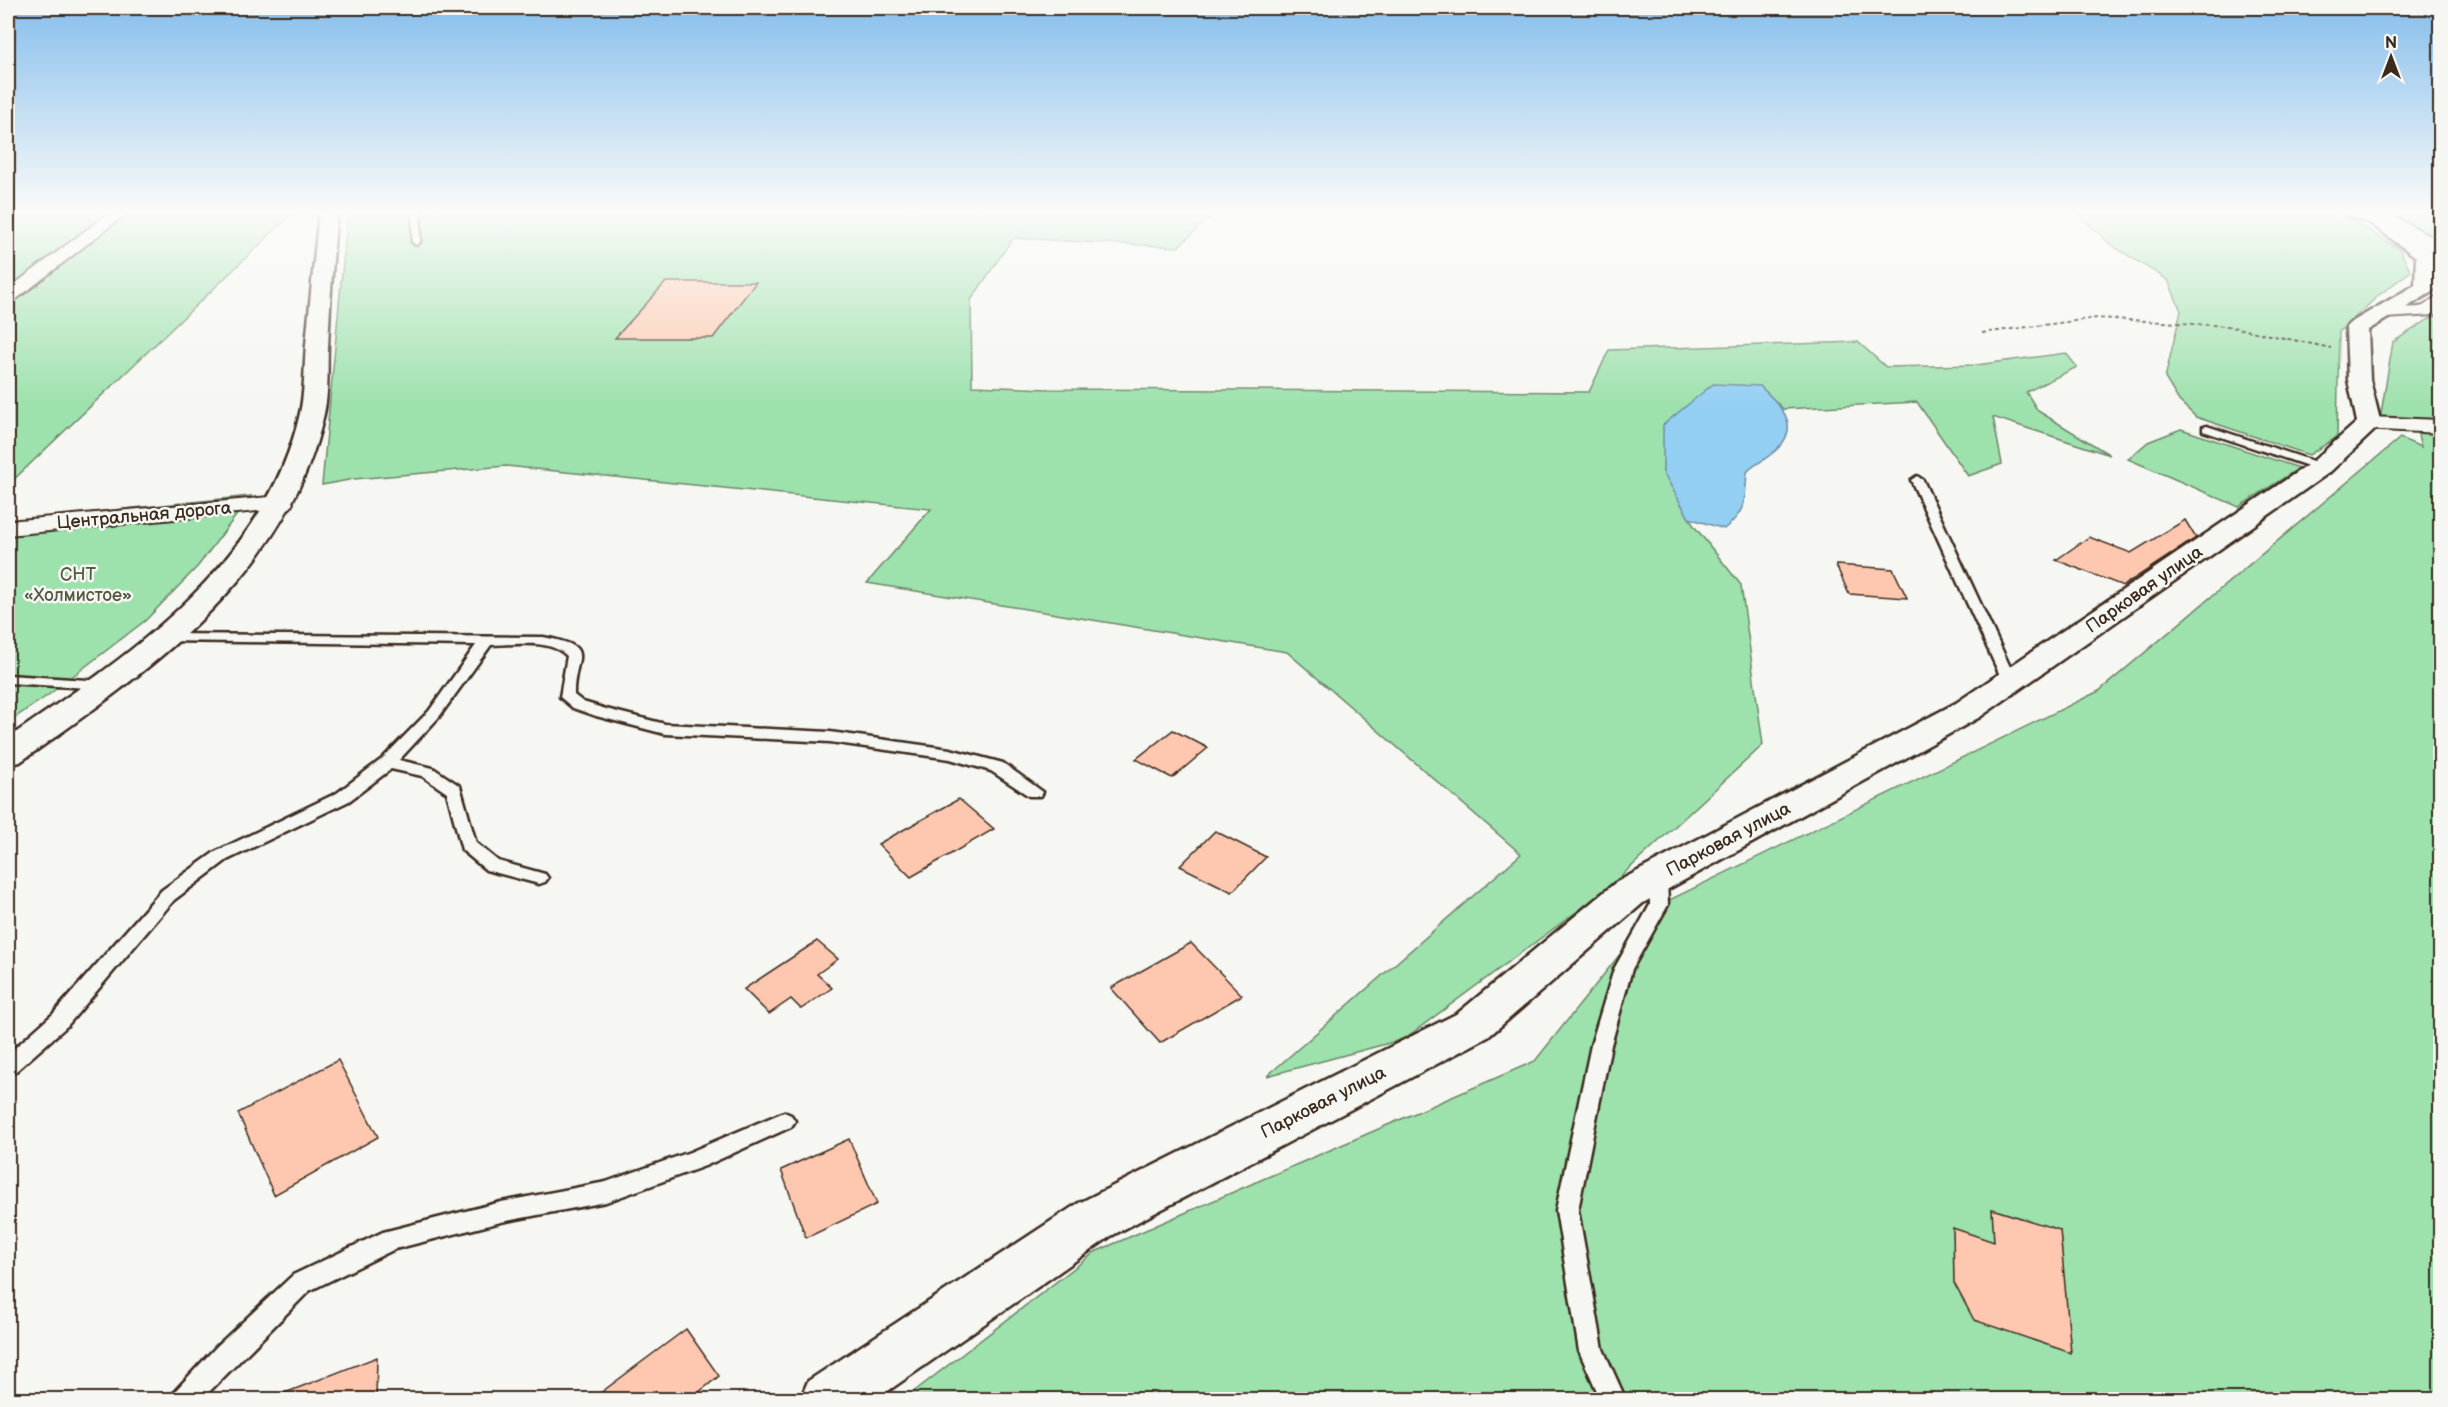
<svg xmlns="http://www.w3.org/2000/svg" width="2448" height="1407" font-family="'Balsamiq Sans',sans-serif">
	<rect width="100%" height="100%" fill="#f6f6f2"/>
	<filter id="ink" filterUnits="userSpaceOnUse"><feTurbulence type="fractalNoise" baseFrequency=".0167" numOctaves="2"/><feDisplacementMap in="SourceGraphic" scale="12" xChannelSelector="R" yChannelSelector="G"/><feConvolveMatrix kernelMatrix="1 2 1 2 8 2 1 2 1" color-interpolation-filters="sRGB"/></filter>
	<g filter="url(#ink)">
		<!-- green -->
		<path fill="#9de1ad" stroke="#6c8666" stroke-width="1.5" d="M8,210H296L8,485Z
			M348,210H1201L1213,214L1178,247L1013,238L971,300L972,386L1049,389L1589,392L1609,350L1858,342L1886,367L1976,365L2066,353L2077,367L2026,392L2038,411L2110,455L1993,417L2002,464L1968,476L1917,402L1783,409L1760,386L1663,471L1694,526L1741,585L1763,745L1606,890L1404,1039L1267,1076L1521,854L1287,652L867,583L931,509L506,466L354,479L322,485Z
			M2073,210H2327L2357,223L2399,249L2411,271L2379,295L2339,332L2337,437L2309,455L2196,417L2179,401L2165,378L2181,311L2168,280L2111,245Z
			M2381,210H2440V242Z
			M2440,312V1399L903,1400L1095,1252L1535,1061L1659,905L2099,691L2400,438L2421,447L2414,419H2380L2393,342Z
			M2181,429L2299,468L2239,507L2128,459L2148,442Z
			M251,496L198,566L146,620L47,696L8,722V521Z"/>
		<!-- water -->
		<path fill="#93cef3" stroke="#708c9e" stroke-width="1.5" d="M1713,384L1760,386C1783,408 1805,429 1770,455C1762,462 1754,464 1747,472C1745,499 1747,511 1724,529L1689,518L1663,472V425Z"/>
		<!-- building -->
		<path fill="#fdc8af" stroke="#3b2a1e" stroke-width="1.5" d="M666,282H756L713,338H615Z
			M2185,520L2196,538L2123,586L2056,560L2089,537L2131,553Z
			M1836,565L1893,569L1907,598L1849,594Z
			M1173,730L1208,748L1172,778L1136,759Z
			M959,799L994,829L911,877L878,844Z
			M1215,831L1266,857L1232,892L1180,866Z
			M817,941L838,959L817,974L832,988L801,1009L791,999L769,1014L744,989Z
			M1191,943L1242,995L1160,1043L1111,988Z
			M338,1060L378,1137L274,1195L238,1113Z
			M849,1139L877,1204L806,1238L781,1170Z
			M1992,1209L2060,1230L2071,1353L1974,1320L1954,1283L1953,1228L1994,1242Z
			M686,1329L719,1376L689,1400H591Z
			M377,1357L376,1400H272V1398Z"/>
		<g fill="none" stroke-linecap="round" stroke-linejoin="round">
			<defs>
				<path id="lane" d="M413,210H421L420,242L416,245L412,242Z
					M2207,426L2325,465L2327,467L2325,469H2317L2203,431V427Z
					M1917,476L1923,480L2017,682L2015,685L2010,686L2003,682L1911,480Z
					M163,634L543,637C599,647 573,656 574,695L583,702L606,709L665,724L830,732L950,749L1003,763L1043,792L1041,796H1029L991,771L950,759L830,742L665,734L596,716L573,708L560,697L567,656C549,638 514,645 491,645L439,717L399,760L433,768L460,786L476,843L498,861L545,874L548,878L545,882L539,884L486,870L462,850L447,793L422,776L391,769L349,801L227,860L174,900L67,1026L15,1072L8,1074V1054L53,1014L162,890L215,852L337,793L382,759L429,711L476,645L158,641L156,638L158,635Z
					M8,675L104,681L111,685L104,689L8,683Z
					M1658,871L1664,873L1667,877L1668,905L1632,969L1611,1045L1578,1210L1603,1349L1626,1400H1601L1579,1351L1556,1210L1591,1045L1614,969L1650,905L1649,877L1652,873Z
					M784,1112L791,1115L795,1121L791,1127L705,1166L606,1202L501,1222L395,1249L309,1291L201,1400H172L175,1391L217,1346L293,1275L383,1232L501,1202L606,1182L690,1152Z"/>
				<path id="street" d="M113,210H131L14,301L8,302V289Z
					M2363,210H2382L2440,241V253L2434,252Z
					M2440,295V310L2435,315L2384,318L2377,316L2375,312L2377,308C2392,304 2409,310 2423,306C2429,303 2433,297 2440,295Z
					M2369,417L2440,420V433L2361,429L2358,424L2361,419Z
					M281,496L290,498L293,503L290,508L8,535V521Z"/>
				<path id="secondary" d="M319,210H337C333,255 330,301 328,346C327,369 329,392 324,414C289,576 146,672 20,762L8,765V738C128,656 266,565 300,413C305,391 304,368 306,345C310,300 315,255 319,210Z
					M2340,210C2381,207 2401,229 2432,251L2434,255L2435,288L2432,292L2368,330L2370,380L2381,424L2330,472L1980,717L1643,903L1488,1037L1111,1236L875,1400H800L808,1381L1077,1204L1458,1013L1615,883L1956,703L2312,462L2357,422L2348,380L2346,327L2350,323L2415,285L2416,257L2370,223L2343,214Z"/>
			</defs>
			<!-- lane casing -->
			<use href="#lane" stroke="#3b2a1e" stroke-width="5"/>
			<!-- street casing -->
			<use href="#street" stroke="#3b2a1e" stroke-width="4"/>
			<!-- secondary casing -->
			<use href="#secondary" stroke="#3b2a1e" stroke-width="5"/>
			<!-- path -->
			<path stroke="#3b2a1e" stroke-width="2" stroke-dasharray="4 3" stroke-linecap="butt" d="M1982,333L2097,318L2227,326L2331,348"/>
			<!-- lane -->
			<use href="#lane" fill="#f6f6f2" fill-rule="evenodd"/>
			<!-- street -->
			<use href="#street" fill="#f6f6f2" fill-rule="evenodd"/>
			<!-- secondary -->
			<use href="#secondary" fill="#f6f6f2" fill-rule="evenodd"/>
		</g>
	</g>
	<!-- sky -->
	<linearGradient id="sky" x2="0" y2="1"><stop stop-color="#86beec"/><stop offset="0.52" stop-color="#fbfbf9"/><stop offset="1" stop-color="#fbfbf9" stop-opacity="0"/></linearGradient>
	<rect width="2448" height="407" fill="url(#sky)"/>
	<g text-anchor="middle" stroke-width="5" stroke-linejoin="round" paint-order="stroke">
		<!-- street labels -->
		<g font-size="18" fill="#3b2a1e" stroke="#f6f6f2">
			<text transform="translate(144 515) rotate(-5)" y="6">Центральная дорога</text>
			<text transform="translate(2144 589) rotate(-35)" y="6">Парковая улица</text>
			<text transform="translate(1728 839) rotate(-28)" y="6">Парковая улица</text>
			<text transform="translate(1323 1102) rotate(-27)" y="6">Парковая улица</text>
		</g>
		<!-- park labels -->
		<g font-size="18" fill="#545842" stroke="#f6f6f2">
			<text x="78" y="580">СНТ<tspan x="78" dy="21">«Холмистое»</tspan></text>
		</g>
	</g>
	<!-- margin -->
	<rect width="2448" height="1407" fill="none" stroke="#f6f6f2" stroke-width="30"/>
	<rect x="15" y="15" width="2418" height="1377" fill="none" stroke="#3b2a1e" stroke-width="2" filter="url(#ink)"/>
	<!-- north arrow -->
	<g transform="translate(2391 57)" stroke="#f6f6f2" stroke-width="4.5" paint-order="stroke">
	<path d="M0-4.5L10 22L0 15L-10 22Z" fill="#3b2a1e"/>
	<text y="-9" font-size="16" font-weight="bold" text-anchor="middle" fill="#3b2a1e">N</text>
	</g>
</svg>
